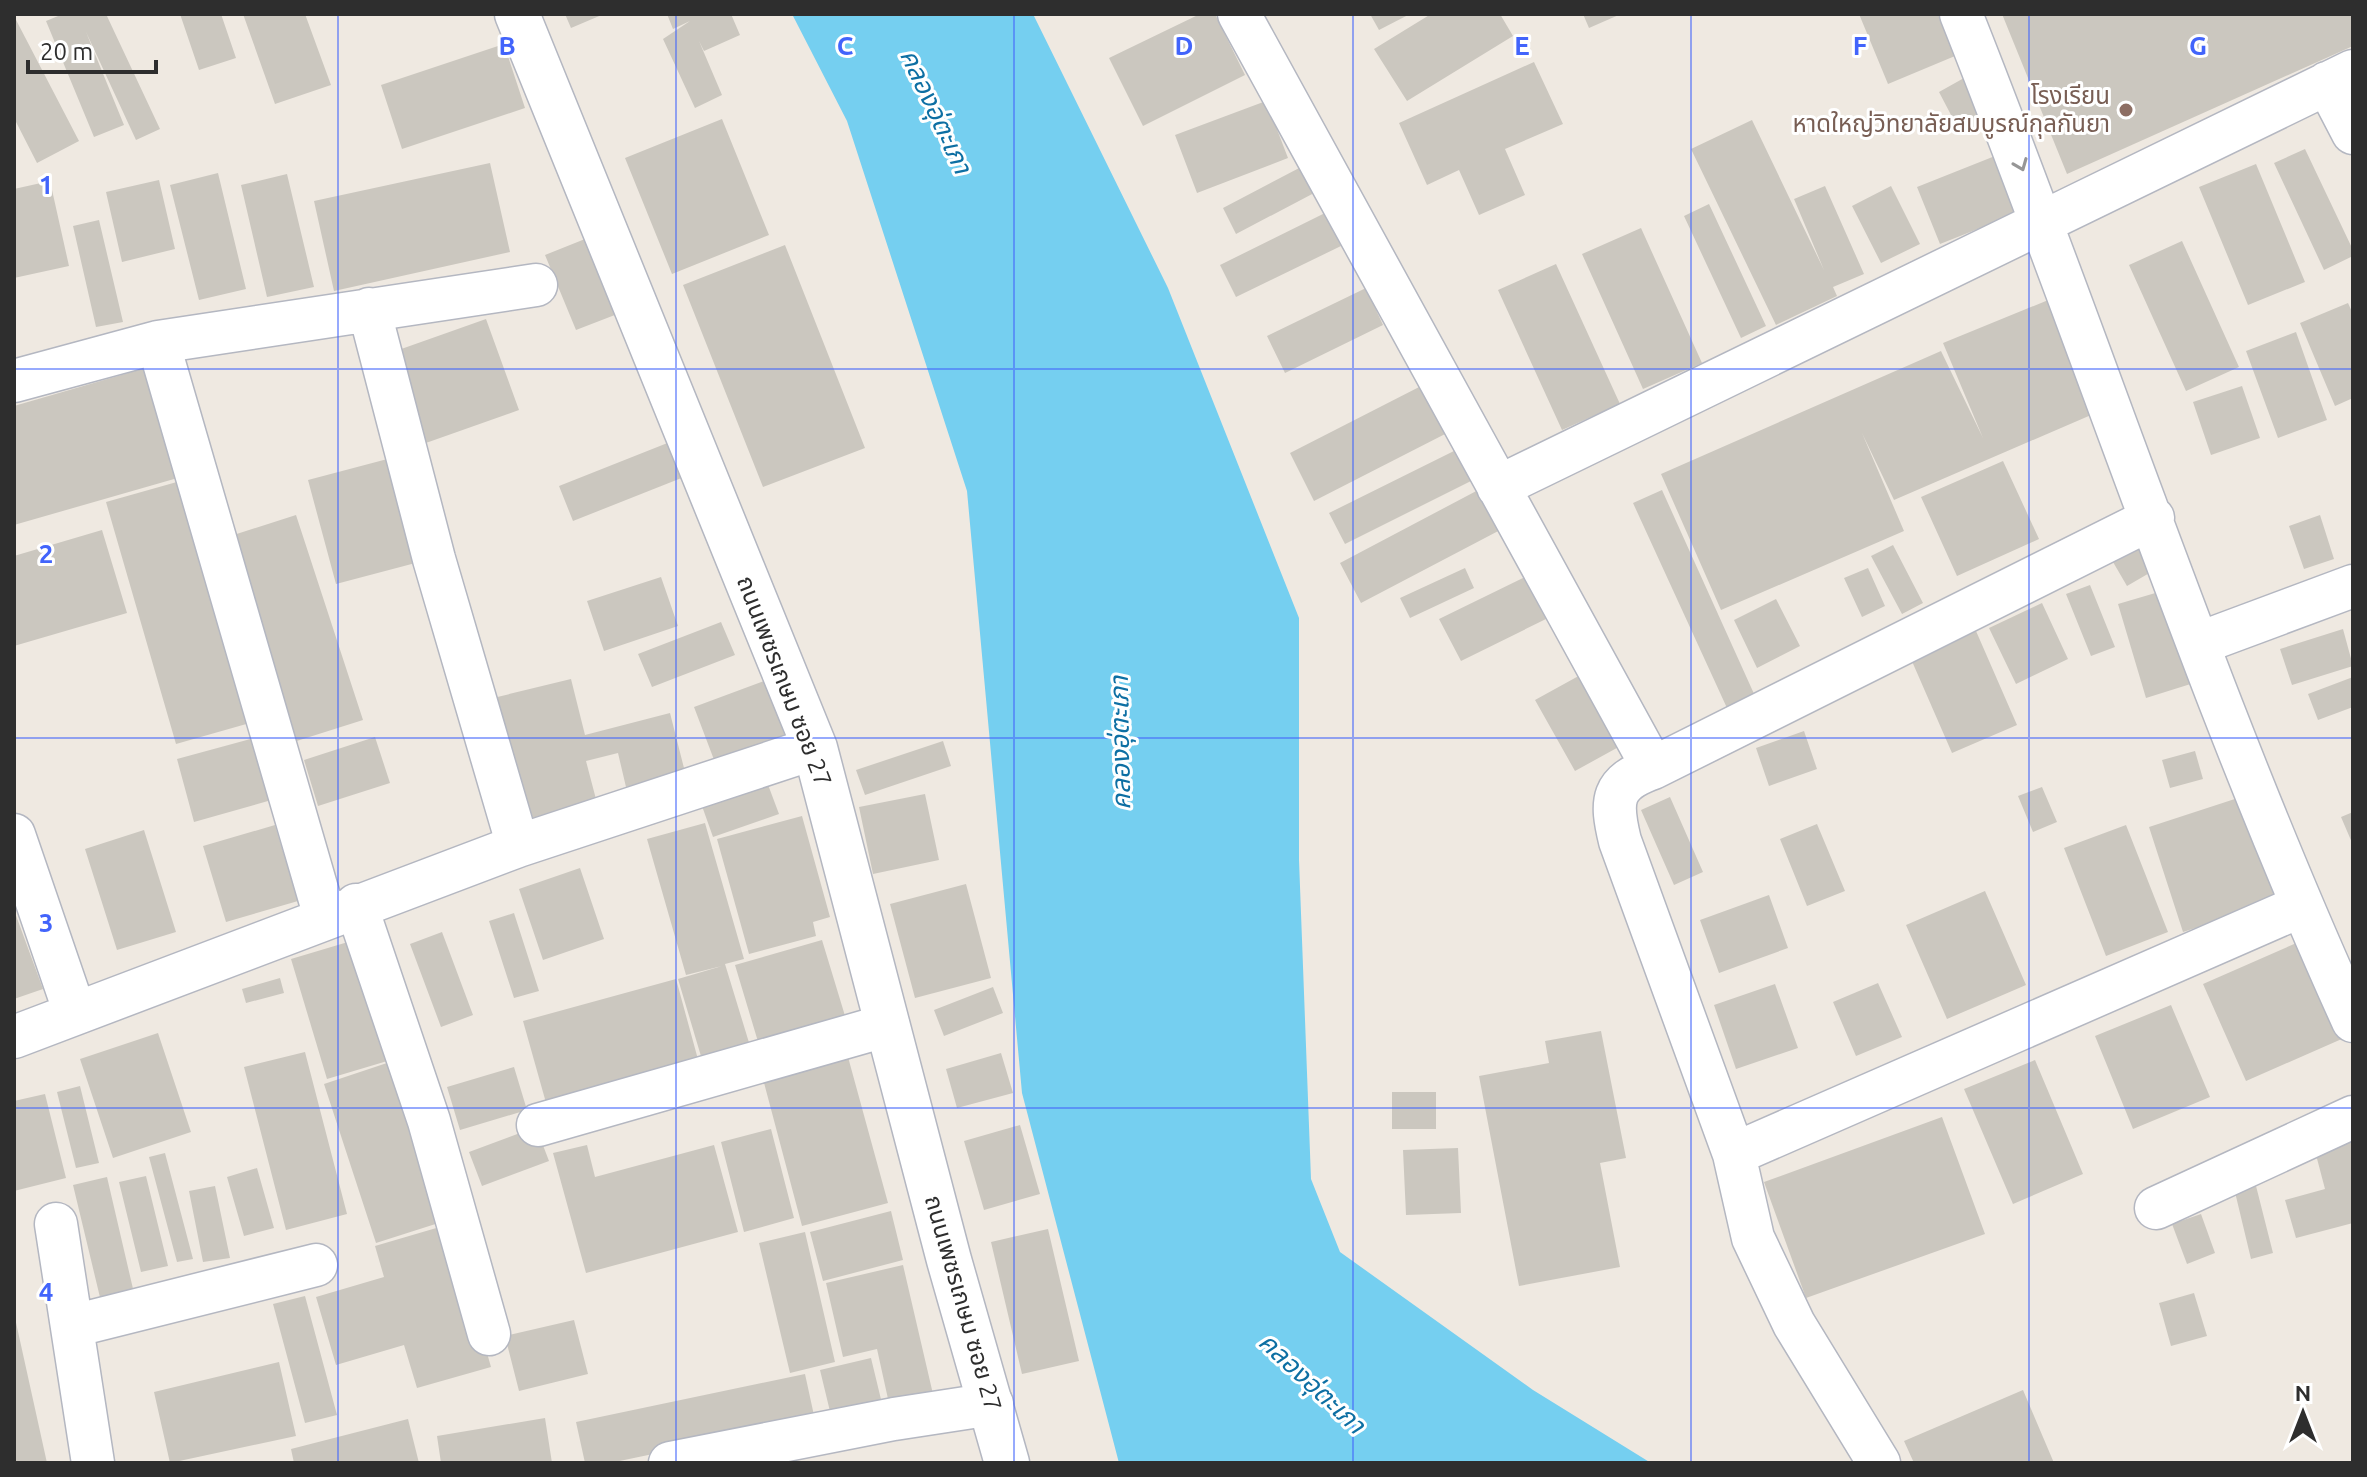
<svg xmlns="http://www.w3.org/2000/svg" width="2367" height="1477" font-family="Ubuntu,'Noto Sans Thai',sans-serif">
	<rect width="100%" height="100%" fill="#efe9e1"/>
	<!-- water -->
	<path fill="#75cff0" d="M792,14H1033L1168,288L1299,618V860L1311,1179L1340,1252L1533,1390L1651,1463H1119L1022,1093L967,491L847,121Z"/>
	<!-- building -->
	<path fill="#cbc7bf" d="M63,14H106L160,129L136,140L86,32L124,125L94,137L46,21Z
		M180,14H221L236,58L199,70Z
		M243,14H305L331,85L275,104Z
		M565,14H604L571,28Z
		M667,14H731L740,35L704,51L699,41L722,95L695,108L663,39L690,21L673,29Z
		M1200,14H1215L1245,75L1143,126L1109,58Z
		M1370,14H1410L1379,30Z
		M1431,14H1500L1513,36L1407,101L1374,49Z
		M1583,14H1621L1589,28Z
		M1859,14H1938L1955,56L1888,84Z
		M2002,14H2353V46L2067,174Z
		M14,16L79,141L37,163L14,118Z
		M504,44L525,108L402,149L381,85Z
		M1534,62L1563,124L1505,149L1525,195L1479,215L1459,170L1427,185L1399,123Z
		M1964,78L1987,120L1961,134L1939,92Z
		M1266,101L1288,158L1197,193L1175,135Z
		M722,119L769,235L672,274L625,158Z
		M1752,120L1824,270L1794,199L1825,186L1864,274L1833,287L1837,296L1776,325L1691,149Z
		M2305,149L2353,250V256L2324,270L2274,163Z
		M1995,156L2018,213L1940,244L1917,187Z
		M490,163L510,252L334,291L314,201Z
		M2256,164L2305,282L2248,305L2199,187Z
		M1303,166L1316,192L1236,234L1223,208Z
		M218,173L246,289L199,300L170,185Z
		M287,174L314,287L267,297L241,185Z
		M159,180L175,249L122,262L106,192Z
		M50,181L69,266L14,278V189Z
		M1891,186L1920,244L1881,263L1852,206Z
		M1709,204L1766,326L1741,338L1684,216Z
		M1325,213L1341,246L1236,297L1220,265Z
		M99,220L123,322L96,327L73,226Z
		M1641,228L1702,363L1643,389L1582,254Z
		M590,237L620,313L576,330L545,255Z
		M2182,241L2239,367L2186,391L2129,265Z
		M785,245L865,448L763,487L683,285Z
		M1556,264L1620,404L1562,430L1498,290Z
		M1366,288L1383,325L1285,373L1267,336Z
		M2058,296L2105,409L1894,500L1862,433L1904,531L1721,610L1661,474L1941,351L1983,438L1943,343Z
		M2348,303L2353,314V398L2335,406L2300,323Z
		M486,319L519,410L423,444L390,353Z
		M2296,332L2327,420L2278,438L2246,351Z
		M156,365L188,475L14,525V406Z
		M1425,384L1449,432L1314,501L1290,453Z
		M2242,386L2260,438L2211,455L2193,402Z
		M670,442L684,477L573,521L559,486Z
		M1462,447L1477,478L1345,544L1329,513Z
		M395,457L423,561L336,584L308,480Z
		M2003,461L2039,539L1957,576L1921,497Z
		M191,478L260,720L176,744L106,502Z
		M1482,488L1504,528L1361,603L1340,563Z
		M1662,490L1755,696L1727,708L1633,503Z
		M296,515L363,720L284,745L218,540Z
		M2320,515L2334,559L2304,569L2289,526Z
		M102,530L127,613L14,646V556Z
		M2144,544L2158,568L2127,586L2113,562Z
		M1893,545L1923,603L1902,614L1871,556Z
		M1465,568L1474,588L1410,618L1400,598Z
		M1868,568L1885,606L1862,617L1844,578Z
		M661,577L678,626L604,651L587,601Z
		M1525,577L1546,619L1461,661L1439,619Z
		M2090,585L2115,647L2091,656L2066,594Z
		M2169,589L2197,682L2146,698L2118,604Z
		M1776,599L1800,646L1757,668L1734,620Z
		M2042,603L2068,659L2016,684L1989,628Z
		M721,622L735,655L652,687L638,654Z
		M2343,629L2353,666L2292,685L2280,649Z
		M1976,631L2017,725L1952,753L1911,659Z
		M1584,673L1624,744L1575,771L1535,700Z
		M2353,677V707L2318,720L2308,694Z
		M571,679L585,735L670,713L685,772L626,787L618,753L586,761L597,803L521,822L489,699Z
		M767,680L789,738L716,765L694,707Z
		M1804,731L1817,769L1769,786L1756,748Z
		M258,737L275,799L194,822L177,759Z
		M375,737L390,783L318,806L304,760Z
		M943,741L951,766L865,795L856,770Z
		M2195,751L2203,779L2170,788L2162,760Z
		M767,782L779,814L713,837L702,806Z
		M2042,787L2057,822L2033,832L2018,796Z
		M925,794L939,860L873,874L859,807Z
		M2244,796L2279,901L2183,932L2149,827Z
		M1670,797L1703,872L1674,885L1641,810Z
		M2353,812V845L2341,817Z
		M802,816L830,917L813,922L816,936L749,954L717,839Z
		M705,823L744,959L725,964L754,1059L706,1073L678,979L722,966L686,975L647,839Z
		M1817,824L1845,891L1807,906L1780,839Z
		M275,825L298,901L226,922L203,846Z
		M2126,825L2168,932L2106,956L2064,848Z
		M144,830L176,932L117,950L85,849Z
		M580,868L604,939L543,960L519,889Z
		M966,884L991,978L915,998L890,904Z
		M1985,891L2026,985L1947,1019L1906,925Z
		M1769,895L1788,948L1719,973L1700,920Z
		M14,910L43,989L14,999Z
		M514,913L539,991L514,998L489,921Z
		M442,932L473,1015L441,1027L410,944Z
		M358,939L394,1059L327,1079L291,959Z
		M822,940L849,1029L762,1055L735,965Z
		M2301,941L2344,1038L2246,1081L2203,984Z
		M280,978L284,993L246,1003L242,989Z
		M676,979L702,1074L550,1117L523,1021Z
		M1878,983L1902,1037L1856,1056L1833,1002Z
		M1775,984L1798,1048L1736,1069L1714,1005Z
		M993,987L1003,1013L944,1036L934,1010Z
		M2171,1005L2210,1097L2133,1129L2095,1036Z
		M1601,1031L1626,1158L1600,1163L1620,1267L1519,1286L1479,1076L1549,1063L1545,1041Z
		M158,1033L191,1132L113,1158L80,1059Z
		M305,1052L347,1214L286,1230L244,1067Z
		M1001,1053L1013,1093L957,1108L946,1069Z
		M848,1057L888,1203L802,1226L763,1079Z
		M396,1060L448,1220L376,1243L324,1084Z
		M2035,1060L2083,1174L2013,1204L1964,1089Z
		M514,1067L527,1110L460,1130L447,1087Z
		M80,1086L99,1163L76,1168L57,1092Z
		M1392,1092H1436V1129H1392Z
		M45,1094L66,1178L14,1191V1101Z
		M1942,1117L1985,1234L1806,1298L1764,1182Z
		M1020,1125L1040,1194L984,1210L964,1141Z
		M536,1127L549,1161L482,1186L469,1152Z
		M771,1129L794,1218L744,1232L721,1142Z
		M2353,1141V1223L2296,1238L2285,1200L2325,1189L2315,1151Z
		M587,1145L595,1177L714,1145L738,1232L586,1273L553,1153Z
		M1458,1148L1461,1213L1406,1215L1403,1150Z
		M165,1153L193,1259L177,1262L149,1157Z
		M257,1168L274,1228L244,1236L227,1177Z
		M146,1176L168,1266L141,1272L119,1182Z
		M107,1177L137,1306L104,1314L73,1185Z
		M2255,1182L2273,1253L2251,1259L2234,1188Z
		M215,1186L230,1258L203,1262L189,1191Z
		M891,1211L903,1260L823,1281L810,1232Z
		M2201,1214L2215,1253L2187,1264L2172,1224Z
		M450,1224L491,1367L417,1388L404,1345L336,1365L316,1297L384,1277L375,1246Z
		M1048,1229L1079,1361L1022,1374L991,1242Z
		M805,1232L835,1362L790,1373L759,1243Z
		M903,1265L936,1407L892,1417L877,1349L843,1357L826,1283Z
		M2194,1293L2207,1336L2171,1346L2159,1303Z
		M305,1296L337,1415L305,1423L273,1304Z
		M15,1318L47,1463H14Z
		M574,1320L588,1374L519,1391L505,1336Z
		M871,1358L885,1416L834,1428L820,1370Z
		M279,1362L296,1436L170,1463L154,1392Z
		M805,1374L815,1420L610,1463H585L576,1422Z
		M2023,1390L2054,1463H1914L1904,1441Z
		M545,1418L552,1463H441L437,1436Z
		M408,1419L419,1463H294L291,1449Z"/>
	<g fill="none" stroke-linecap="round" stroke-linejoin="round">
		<defs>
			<path id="street" d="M1239,14L1653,768L2153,518
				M1961,14C2094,348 2204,693 2353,1021
				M2327,83L2353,133
				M369,309L434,559L518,846
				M158,342L325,917
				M14,381L158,342L536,285
				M1498,487L2353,71
				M2200,643L2353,586
				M1653,768C1611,783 1610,800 1620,841L1734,1154L1753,1238L1794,1324L1879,1463
				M14,835L75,1013
				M356,905L429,1121L489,1334
				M14,1037L518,846L815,748
				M538,1125L888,1025
				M1734,1154L2301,906
				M2156,1208L2353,1117
				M56,1224L93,1463
				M73,1326L316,1265
				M670,1463L894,1419L992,1404"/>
			<path id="secondary" d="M517,14L815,748L949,1260L1007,1463"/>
		</defs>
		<!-- street casing -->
		<use href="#street" stroke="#b4b7c1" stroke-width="45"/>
		<!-- secondary casing -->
		<use href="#secondary" stroke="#b4b7c1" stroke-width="47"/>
		<!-- street -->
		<use href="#street" stroke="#fff" stroke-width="42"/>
		<!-- secondary -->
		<use href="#secondary" stroke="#fff" stroke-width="44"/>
	</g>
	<!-- one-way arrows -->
	<defs><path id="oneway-chevron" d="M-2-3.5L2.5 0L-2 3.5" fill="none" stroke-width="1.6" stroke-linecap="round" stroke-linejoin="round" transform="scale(2)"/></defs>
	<use stroke="#969696" href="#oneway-chevron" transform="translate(2021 165) rotate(68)"/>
	<!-- grid -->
	<path fill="none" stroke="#4264fb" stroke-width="2" stroke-opacity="0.55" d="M338,14V1463M676,14V1463M1014,14V1463M1353,14V1463M1691,14V1463M2029,14V1463M14,369H2353M14,738H2353M14,1108H2353"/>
	<!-- markers -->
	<circle fill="#8d6e63" stroke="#fff" stroke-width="3" cx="2126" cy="110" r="8"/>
	<g text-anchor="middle" stroke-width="6" stroke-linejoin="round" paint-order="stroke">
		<!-- education labels -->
		<g font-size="24" fill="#785e54" stroke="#fff" text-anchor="end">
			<text x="2110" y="104">โรงเรียน<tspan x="2110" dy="28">หาดใหญ่วิทยาลัยสมบูรณ์กุลกันยา</tspan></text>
		</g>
		<!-- street labels -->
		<g font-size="24" fill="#2e2e2e" stroke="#fff">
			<text transform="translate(784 681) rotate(69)" y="8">ถนนเพชรเกษม ซอย 27</text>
			<text transform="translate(963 1303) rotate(74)" y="8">ถนนเพชรเกษม ซอย 27</text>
		</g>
		<!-- water labels -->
		<g font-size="26" font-style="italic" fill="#0d6fa3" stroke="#fff">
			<text transform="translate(936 111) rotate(65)" y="9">คลองอุ่ตะเภา</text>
			<text transform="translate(1120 743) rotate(-91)" y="9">คลองอุ่ตะเภา</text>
			<text transform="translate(1312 1383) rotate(43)" y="9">คลองอุ่ตะเภา</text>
		</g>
	</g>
	<g font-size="26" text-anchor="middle" font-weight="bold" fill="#4264fb" stroke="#fff" stroke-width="6" stroke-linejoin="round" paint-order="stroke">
		<text x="507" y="55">B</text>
		<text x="845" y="55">C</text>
		<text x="1184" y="55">D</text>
		<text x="1522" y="55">E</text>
		<text x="1860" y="55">F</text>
		<text x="2198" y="55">G</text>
		<text x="46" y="194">1</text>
		<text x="46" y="563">2</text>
		<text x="46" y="932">3</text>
		<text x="46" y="1301">4</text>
	</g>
	<!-- border -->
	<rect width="2367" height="1477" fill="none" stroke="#2e2e2e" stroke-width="32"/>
	<!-- north arrow -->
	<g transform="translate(2303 1413)" stroke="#ffffff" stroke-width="6" paint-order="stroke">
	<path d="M0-6L14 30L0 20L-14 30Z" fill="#2e2e2e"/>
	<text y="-12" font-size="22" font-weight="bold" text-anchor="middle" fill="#2e2e2e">N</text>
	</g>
	<!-- scale -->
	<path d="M28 60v12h128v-12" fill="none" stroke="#2e2e2e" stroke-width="4"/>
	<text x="40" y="60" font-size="24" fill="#2e2e2e" stroke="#ffffff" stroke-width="6" paint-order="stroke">20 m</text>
</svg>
